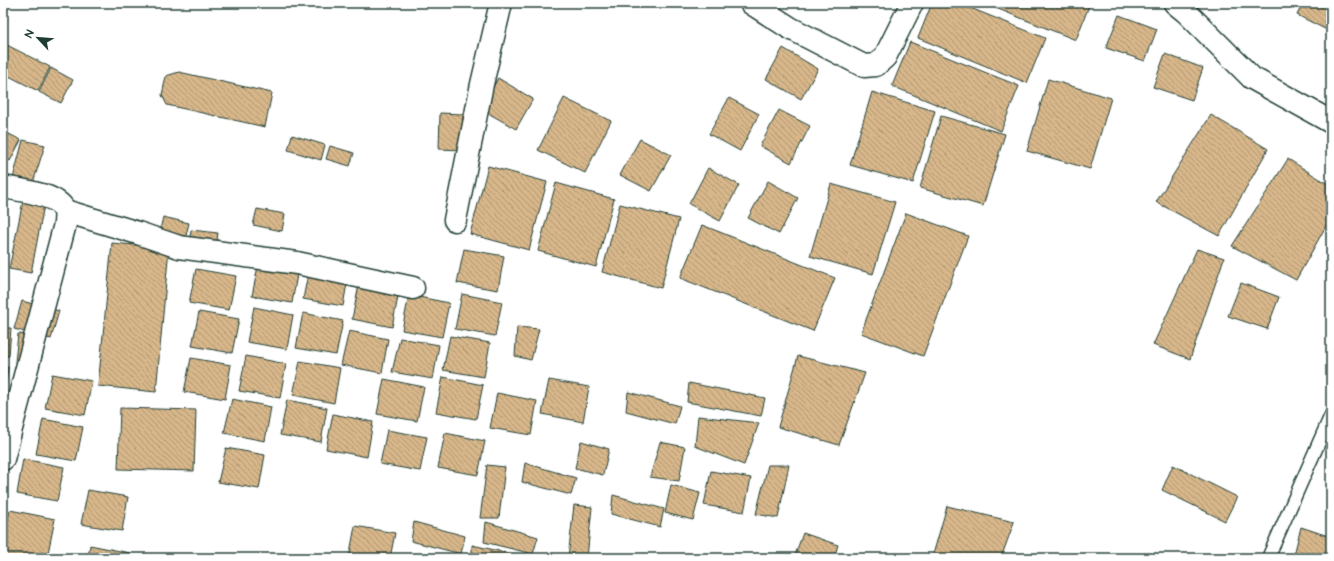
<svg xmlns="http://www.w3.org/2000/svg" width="1334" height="561" font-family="'Architects Daughter',sans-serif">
	<defs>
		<pattern id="building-back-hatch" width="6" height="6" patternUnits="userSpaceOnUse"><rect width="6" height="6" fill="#d7b78a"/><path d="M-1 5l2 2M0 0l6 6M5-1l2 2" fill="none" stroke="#ae9672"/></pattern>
	</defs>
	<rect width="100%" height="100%" fill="#fff"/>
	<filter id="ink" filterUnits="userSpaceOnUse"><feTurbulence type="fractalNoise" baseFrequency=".025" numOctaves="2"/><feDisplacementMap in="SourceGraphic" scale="8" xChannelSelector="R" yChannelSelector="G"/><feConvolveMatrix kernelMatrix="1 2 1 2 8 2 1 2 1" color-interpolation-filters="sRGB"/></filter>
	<g filter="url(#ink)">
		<!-- building -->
		<path fill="url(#building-back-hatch)" stroke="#1f3d34" d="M932,3H958L1045,38L1027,83L918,38Z
			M983,3H1090L1076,40Z
			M1303,3H1331V32L1297,15Z
			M1119,15L1157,29L1145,61L1106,48Z
			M910,42L1019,86L1001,131L892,86Z
			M3,43L50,67L38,91L3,73Z
			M783,48L818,69L801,99L766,79Z
			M1165,54L1203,68L1192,100L1153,87Z
			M51,68L73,80L61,103L39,92Z
			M179,72L272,93L265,127L167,105L162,95L166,76Z
			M498,78L533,99L516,129L481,109Z
			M1048,79L1111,98L1090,169L1027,151Z
			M872,92L935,111L913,183L850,165Z
			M564,98L611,121L585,173L538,150Z
			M729,98L759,114L740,151L709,134Z
			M779,110L810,126L791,163L760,146Z
			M440,113L463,114L462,150L439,149Z
			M1211,115L1268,149L1219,236L1156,202Z
			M941,116L1005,134L983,206L920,188Z
			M3,131L21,140L10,161L3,157Z
			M292,135L325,145L321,160L288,150Z
			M640,139L671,155L651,191L620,175Z
			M23,140L45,145L31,189L11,186Z
			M330,146L354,153L350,166L326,159Z
			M1288,159L1331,186V217L1296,280L1232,246Z
			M488,166L547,182L529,250L470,234Z
			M708,168L739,185L720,221L689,204Z
			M768,181L798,198L779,234L748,218Z
			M556,183L614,199L596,267L538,251Z
			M831,184L895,202L873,274L810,256Z
			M23,201L44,205L31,273L9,269Z
			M620,204L679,219L661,288L602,272Z
			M257,209L285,214L282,231L253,225Z
			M906,213L968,236L923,356L861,333Z
			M163,217L189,223L184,244L158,238Z
			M702,225L835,278L813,331L680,278Z
			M191,230L218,233L216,247L189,244Z
			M112,243L169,248L156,392L98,386Z
			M464,249L504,256L498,290L457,283Z
			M1197,249L1224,258L1190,359L1153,345Z
			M259,261L298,269L292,303L252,296Z
			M310,264L349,272L343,306L303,299Z
			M196,269L236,276L229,310L189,303Z
			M1241,283L1279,297L1267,329L1228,316Z
			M359,285L399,292L392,327L352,319Z
			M462,294L502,302L495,336L455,329Z
			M409,295L449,303L442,337L402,330Z
			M22,301L59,311L51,339L14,329Z
			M254,307L293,315L287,349L247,342Z
			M199,312L239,319L232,353L192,346Z
			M303,313L343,321L336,355L296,348Z
			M517,327L539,329L531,360L515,356Z
			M3,328H11L9,356H3Z
			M349,331L388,339L382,373L341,365Z
			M18,334L37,335L34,363L15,362Z
			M450,336L490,343L484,377L443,370Z
			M400,338L439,345L433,379L392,372Z
			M246,356L286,364L280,398L239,391Z
			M798,356L865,373L839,445L778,427Z
			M191,358L231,365L225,399L184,392Z
			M300,361L340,368L334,403L293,395Z
			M3,367H8L5,395H3Z
			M52,374L92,381L85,415L45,408Z
			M443,377L483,385L476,419L436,412Z
			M384,379L424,387L417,421L377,414Z
			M549,380L589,387L583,422L542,414Z
			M689,383L765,398L761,416L687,402Z
			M628,392L680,406L675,424L626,411Z
			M497,393L537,401L531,435L490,428Z
			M232,399L271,407L265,441L224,433Z
			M287,400L327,408L321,442L280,435Z
			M120,408L196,410L194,471L118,469Z
			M333,414L373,422L367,457L326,449Z
			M698,416L759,423L744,465L695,446Z
			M43,419L83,427L76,461L36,454Z
			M387,430L427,437L420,471L380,464Z
			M445,433L485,441L478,475L438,468Z
			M581,441L609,449L603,475L575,468Z
			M660,442L685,447L679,481L650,477Z
			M226,448L265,455L259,489L218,482Z
			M23,459L64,467L57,501L17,494Z
			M525,463L576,478L571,495L522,482Z
			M487,465L505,467L499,518H480Z
			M768,465H789L778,518L756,514Z
			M1173,465L1237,497L1225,521L1162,490Z
			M711,471L751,478L744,512L704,505Z
			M671,485L700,493L693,520L665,513Z
			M88,490L128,497L122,531L81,524Z
			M613,495L664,509L660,527L611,514Z
			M574,505L592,507L587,558H568Z
			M947,506L1014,522L1001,558H932Z
			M10,510L55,519L47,558H3V541Z
			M414,522L465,536L461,554L411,541Z
			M486,522L538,537L533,554L484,542Z
			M355,526L395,533L390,558H349Z
			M1301,527L1331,537V558H1305L1294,555Z
			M803,533L838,545L834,558H794Z
			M90,545L130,553L129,558H88Z
			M472,545L531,558H472Z
			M73,555L85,557V558H72Z"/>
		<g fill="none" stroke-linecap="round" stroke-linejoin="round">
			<defs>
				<path id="lane" d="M1268,558L1331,415"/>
				<path id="street" d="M751,3L790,28L864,66L876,65L885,57L912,3
					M1175,3L1186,12L1252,78L1331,122
					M3,187C19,190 60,194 65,212C66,215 65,221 65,224L3,459
					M65,211L138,233L179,247L297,263L413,288
					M455,220L482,84L501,3"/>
			</defs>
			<!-- lane casing -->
			<use href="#lane" stroke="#1f3d34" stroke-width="15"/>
			<!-- street casing -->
			<use href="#street" stroke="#1f3d34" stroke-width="25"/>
			<!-- lane -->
			<use href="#lane" stroke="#fff" stroke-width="12"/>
			<!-- street -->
			<use href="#street" stroke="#fff" stroke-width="22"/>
		</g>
	</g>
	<!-- margin -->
	<rect width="1334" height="561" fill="none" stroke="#fff" stroke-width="16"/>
	<rect x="8" y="8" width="1318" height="545" fill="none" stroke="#1f3d34" stroke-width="1.5" filter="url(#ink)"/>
	<!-- north arrow -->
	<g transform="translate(38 38) rotate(296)" stroke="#ffffff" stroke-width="3" paint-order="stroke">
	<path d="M0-3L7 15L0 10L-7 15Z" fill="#1f3d34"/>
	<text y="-6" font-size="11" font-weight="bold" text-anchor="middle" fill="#1f3d34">N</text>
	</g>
</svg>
